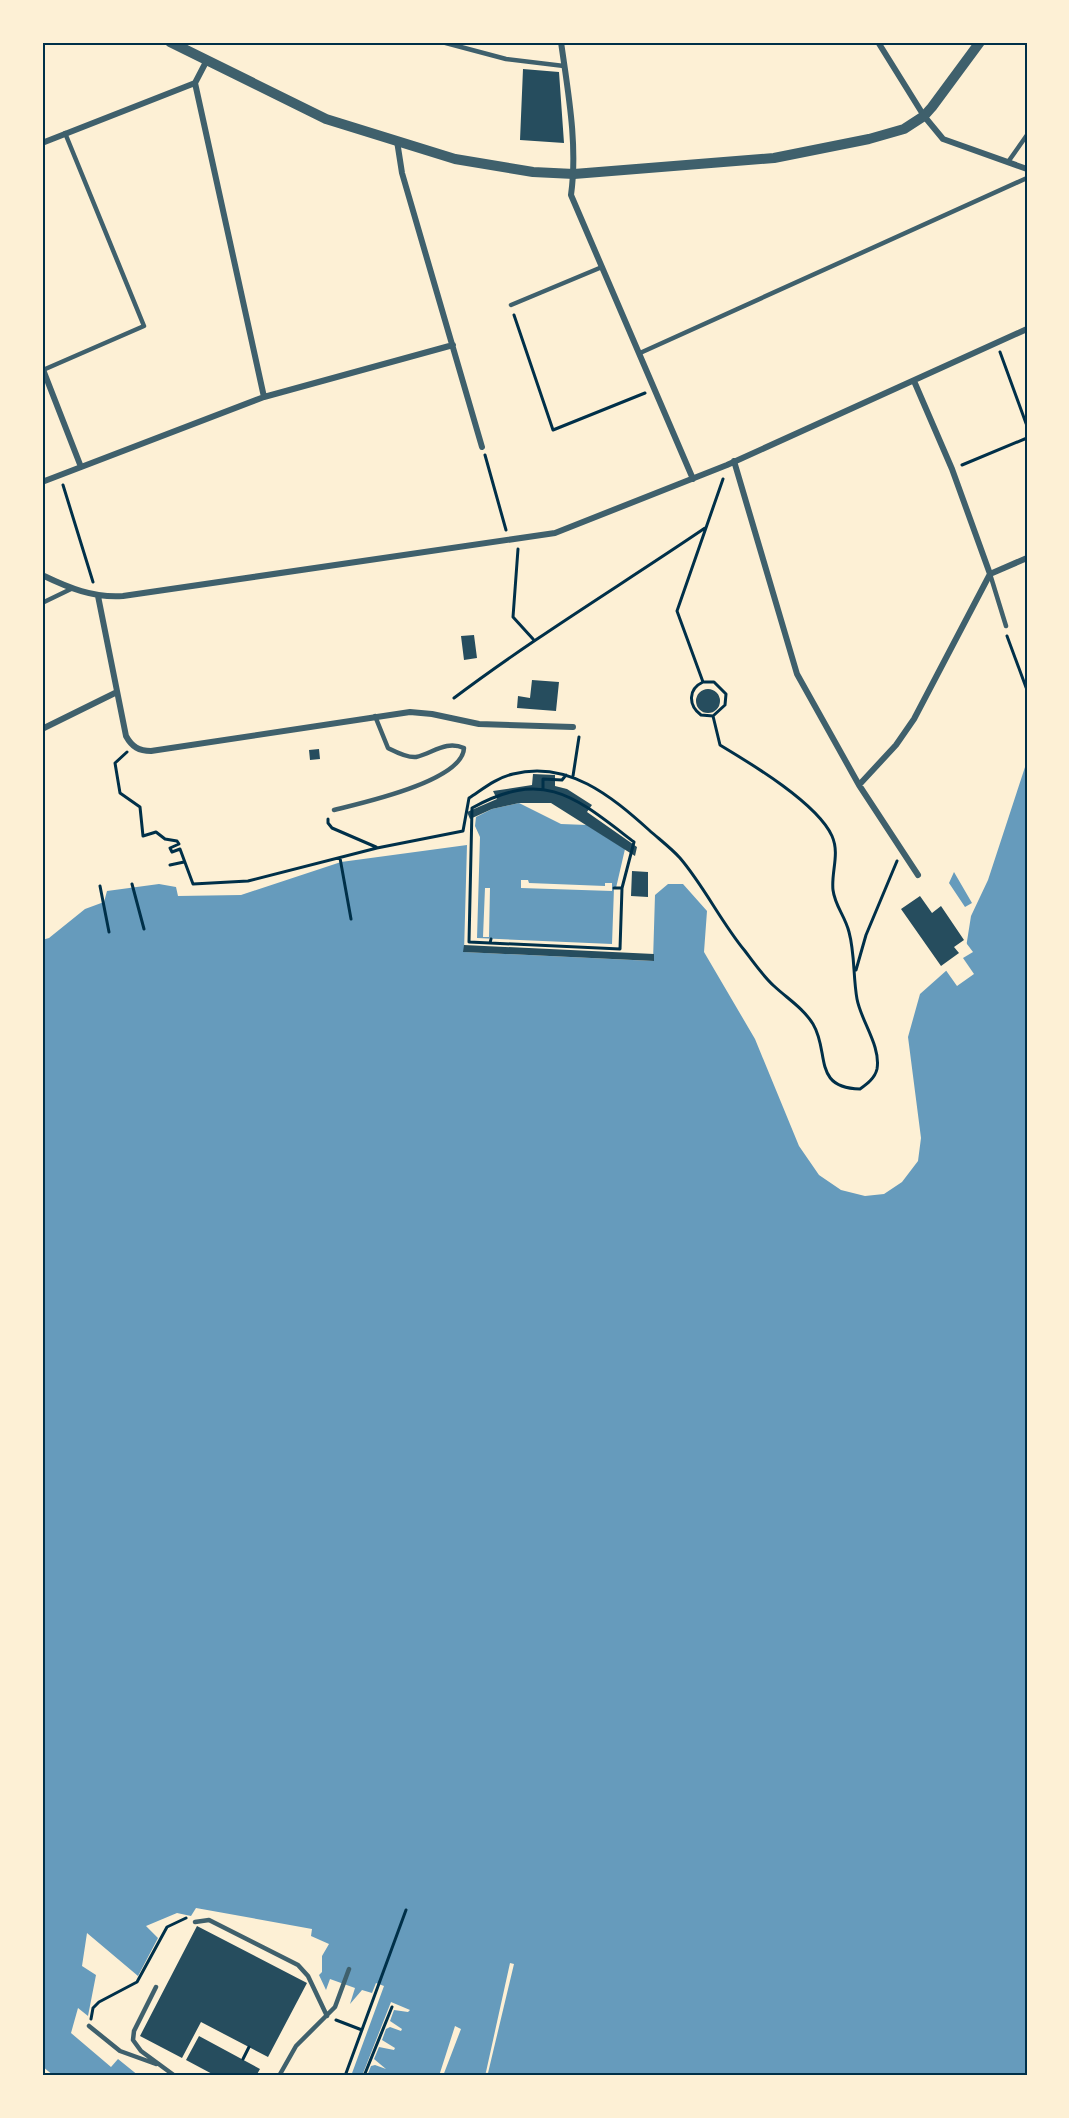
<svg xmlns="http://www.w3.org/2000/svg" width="1069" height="2118" font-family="Overpass,sans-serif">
	<rect width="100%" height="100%" fill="#fdf0d5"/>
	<!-- water -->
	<path fill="#669bbc" d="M1027,761V2076H496L486,2072L485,2076H351L384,1986L376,1983L372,1993L362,1990L350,2004L355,1988L330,1979L326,1990L319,1975L322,1972V1956L329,1944L311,1936L312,1929L196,1908L191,1916L177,1913L146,1926L158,1938L138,1976L87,1933L82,1966L96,1975L88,2016L78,2008L71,2033L111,2067L118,2059L139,2076H54L42,2066V940L49,938L85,909L104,902L107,891L159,884L176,887L178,896L241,895L341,862L467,845L464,952L653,961L655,895L668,884H683L707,911L704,952L755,1039L799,1146L819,1175L841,1190L865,1196L884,1194L902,1182L918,1161L921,1138L908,1037L920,994L965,954L971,916L988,880Z
		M519,803L561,824L587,825L625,849L616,888H614L612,944L477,938L480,837L475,826L476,817L492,809Z
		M954,872L972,903L965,907L949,883Z"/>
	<!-- pier -->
	<path fill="#fdf0d5" d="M521,880H528L529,883L605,886V883H612V891L521,888Z
		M485,888H490L489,937H483Z
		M964,940L973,952L963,958L974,974L957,986L945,969L962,953Z
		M510,1963L514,1964L488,2073L486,2072Z
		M391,2002L410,2010L408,2012L394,2010L390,2021L402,2029L401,2031L390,2027L386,2029L382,2040L395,2048L394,2050L379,2047L374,2059L386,2069L375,2065L371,2066L367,2076H362Z
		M455,2026L461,2029L443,2076H439Z"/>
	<!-- building -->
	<path fill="#264d5e" d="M523,69L559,72L564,143L520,140Z
		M474,635L477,658L464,660L461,636Z
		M532,680L559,682L556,711L517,708L518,696L530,698Z
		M696 701a12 12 0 1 1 24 0a12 12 0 1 1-24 0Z
		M319,749L320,759L310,760L309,750Z
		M533,774L555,775V786L567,789L592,805L587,812L637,847L635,856L551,803H519L492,809L470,819L467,812L497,799L493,791L532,785Z
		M632,871L648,872V897L631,896Z
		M920,896L932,913L941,906L964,940L954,947L959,953L941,966L901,909Z
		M464,945L654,954V961L463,952Z
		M197,1926L307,1983L268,2057L201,2022L182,2058L140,2036Z
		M199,2036L260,2069L256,2076H216L186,2060Z"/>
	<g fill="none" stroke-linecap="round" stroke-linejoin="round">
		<!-- path -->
		<path stroke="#003049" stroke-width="3" d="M514,315L553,430L645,393
			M1000,352L1027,426
			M485,455L506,530
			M962,465L1027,438
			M63,485L93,582
			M518,549L513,617L533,639
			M1007,636L1027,690
			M703,682H714L726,694L725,705L713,716
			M454,698C535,637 621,585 705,528
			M127,752L115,763L120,793L140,807L143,836L156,832L165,839L177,841L179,844L170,848L172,852L180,849L193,884L248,881L377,848L463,831L469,798C483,789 496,778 513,774C568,760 611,796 649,830C659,839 671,848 680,858C704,886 721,922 745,951C754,963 763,976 774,986C788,999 803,1008 813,1024C830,1052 812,1088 860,1089C867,1084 875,1078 877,1069C881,1046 861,1021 857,999C853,977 855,954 849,932C845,916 835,906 833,890C831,872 840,854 832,836C817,803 750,763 720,745L713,716L701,715C688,705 688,689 703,682L677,611L723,479
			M573,776L579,737
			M543,789V779L562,780L566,775
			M328,819V823L332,828L376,847
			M340,858L351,919
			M170,865L184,862
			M132,884L144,929
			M100,886L109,932
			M491,939L490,943L469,942L472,808C545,768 575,797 634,842L622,888
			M490,943L620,949L622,888H614
			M856,970L866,935L897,861
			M91,2019L93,2008L99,2002L137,1982L167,1927L186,1918
			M336,2020L362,2030
			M243,2059L249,2047
			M345,2076L406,1910
			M364,2076L392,2007"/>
		<!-- service -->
		<path stroke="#3f606c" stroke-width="4.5" d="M442,42L506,59L564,66
			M1008,162L1027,135
			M511,305L602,267
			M640,353L1027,178
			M43,370L144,326L65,133
			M990,574L1006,626
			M42,603L71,589
			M334,810C362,803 463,781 464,748C446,740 433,753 416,757C407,758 396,752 388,748L375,716
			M195,1922L209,1920L298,1965L308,1976L327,2016
			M156,1987L134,2031L133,2040L141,2051L175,2076
			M89,2026L120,2051L156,2064
			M279,2076L296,2046L335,2007L349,1969"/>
		<!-- minor -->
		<path stroke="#3f606c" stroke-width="6" d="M561,42C568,92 578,145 571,195L693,479
			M878,42L924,116L943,139L1027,169
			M207,60L195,83L264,397
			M397,141L402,173L482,447
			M42,143L195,83
			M42,367L81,467
			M914,381L952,469L990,574
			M734,461L797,674L859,785L918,875
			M42,482L264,397L453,345
			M990,574L1027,558
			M42,575C69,588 93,598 123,596L555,533L727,465L1027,329
			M98,596L126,736C132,747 139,751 151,751L410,712L432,714L479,724L573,727
			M42,729L117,692
			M859,785L896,745L914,719L990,574"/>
		<!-- tertiary -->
		<path stroke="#3f606c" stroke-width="10" d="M170,42L326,119L455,159L533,172L574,174L774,158L869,139L904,129L924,116L932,107L980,42"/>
	</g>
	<!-- border -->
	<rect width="1069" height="2118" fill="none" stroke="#fdf0d5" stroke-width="87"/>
	<rect x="44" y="44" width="982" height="2030" fill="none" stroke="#003049" stroke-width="2"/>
</svg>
